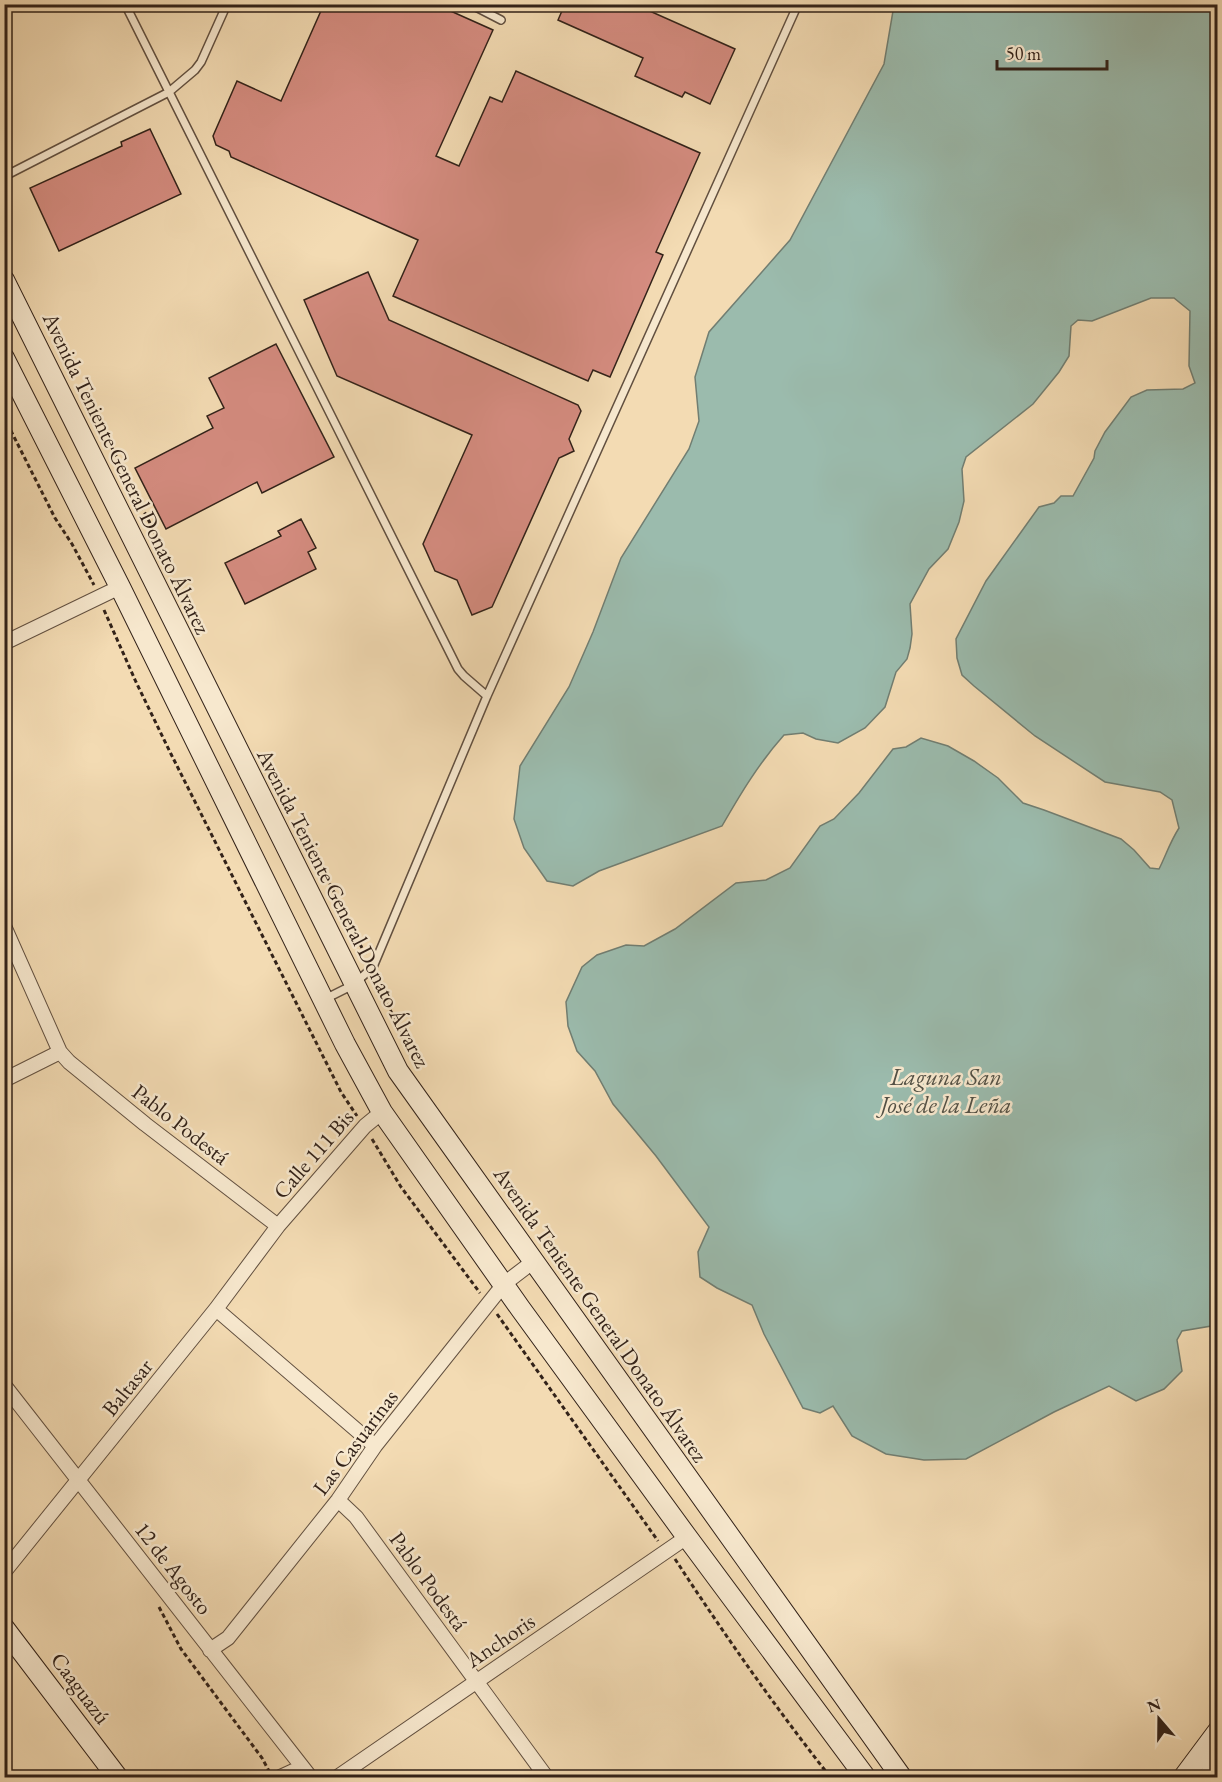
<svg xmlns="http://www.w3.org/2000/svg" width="1222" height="1782" font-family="'EB Garamond',serif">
	<rect width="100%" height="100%" fill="#f3dbb3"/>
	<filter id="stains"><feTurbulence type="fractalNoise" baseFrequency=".00333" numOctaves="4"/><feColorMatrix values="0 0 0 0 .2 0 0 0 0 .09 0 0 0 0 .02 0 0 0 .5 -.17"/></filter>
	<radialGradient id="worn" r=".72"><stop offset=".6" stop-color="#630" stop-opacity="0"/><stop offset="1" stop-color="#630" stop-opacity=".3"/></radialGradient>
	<!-- water -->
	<path fill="#9bbbad" stroke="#717e72" stroke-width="1.5" d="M894,5H1217V1325L1182,1331L1177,1340L1182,1371L1164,1389L1136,1401L1109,1386L1054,1412L966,1459L924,1460L886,1454L852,1436L833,1406L820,1413L803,1408L764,1334L752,1305L717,1288L700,1277L698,1252L709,1227L656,1156L613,1104L595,1071L577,1051L568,1026L566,1002L582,967L597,955L626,945L644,946L675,929L736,883L766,880L790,868L820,826L834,819L859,793L893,749L906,747L921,738L948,746L974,761L998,778L1023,803L1044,810L1121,839L1134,850L1150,868L1159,869C1166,855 1170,842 1179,828L1172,800L1160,792L1105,782L1035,736L974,686L962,675L957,658L956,639L986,581L1039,507L1054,503L1061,496H1073L1094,458L1095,451L1105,432L1131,397L1147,390L1183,389L1195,383L1189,366L1190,311L1174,298H1151L1092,321L1078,320L1071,326L1069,356L1059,372L1033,404L966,457L962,469L964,501L959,522L948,549L929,569L910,604L912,634L910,648L907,659L896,672L885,707L865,728L838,743L816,739L803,733L784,735C759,763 741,793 722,826L599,871L573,886L547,881L524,848L514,819L520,766L569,687L593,632L621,558L689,449L699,421L695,377L709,332L790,240L884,64Z"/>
	<!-- building -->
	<path fill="#d58c80" stroke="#322219" stroke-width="1.5" d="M324,4H435L493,30L436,156L459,166L490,97L502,102L516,71L700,153L656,252L663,255L610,377L593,370L588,381L393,296L418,240L231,157L229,151L216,145L213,136L237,81L281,101Z
		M565,4H634L735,49L710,104L685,92L682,97L635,76L643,58L558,20Z
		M150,129L181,194L59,251L30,188L122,146L121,142Z
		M368,272L389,320L578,405L581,411L569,439L574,451L559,458L492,607L472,615L457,580L435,571L423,544L472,435L337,376L304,300Z
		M276,344L334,457L262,493L257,482L166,529L135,468L213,428L207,416L224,408L209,378Z
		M301,519L316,548L308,552L316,569L245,604L225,563L281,536L278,531Z"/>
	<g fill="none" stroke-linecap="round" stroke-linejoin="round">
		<defs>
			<path id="service" d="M125,4L458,669L464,676L487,696
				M470,4L501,20
				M5,176L169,92L195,70L201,62L227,4
				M325,999L353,985L373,967L487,696L798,4"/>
			<path id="minor" d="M4,643L120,587
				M4,926L60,1052L69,1062L145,1124L278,1226
				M4,1080L60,1052
				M216,1309L375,1446
				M4,1385L311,1778
				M338,1500L356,1517L547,1778
				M4,1572L216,1309L278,1226L365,1126L382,1112
				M210,1650L228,1638L338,1500L375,1446L504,1284L534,1261
				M278,1778L302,1767
				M336,1778L687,1537"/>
			<path id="secondary" d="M4,280L398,1071L902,1778
				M4,358L120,587L345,1044L382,1112L520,1308L687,1537L866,1778
				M4,1628L118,1778
				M1183,1778L1218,1731
				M1208,1778L1218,1764"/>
		</defs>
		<!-- service casing -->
		<use href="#service" stroke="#625040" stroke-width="10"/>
		<!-- minor casing -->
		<use href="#minor" stroke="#625040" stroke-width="16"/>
		<!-- secondary casing -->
		<use href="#secondary" stroke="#322219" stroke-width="22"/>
		<!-- path -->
		<path stroke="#322219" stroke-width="3" stroke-dasharray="4.5 3" stroke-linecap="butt" d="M94,412L161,545
			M4,417L55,518L72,544L94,585
			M104,610L136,682L171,754L341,1092L357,1116
			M323,870L363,950L367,953
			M378,975L381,990L412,1057
			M372,1139L401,1187L480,1293
			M497,1314L658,1541
			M675,1559C724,1634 775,1707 831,1778
			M159,1607L181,1649L262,1758L269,1771"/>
		<!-- service -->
		<use href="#service" stroke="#f7e8ce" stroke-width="7"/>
		<!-- minor -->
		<use href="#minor" stroke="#f7e8ce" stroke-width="14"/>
		<!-- secondary -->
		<use href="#secondary" stroke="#f7e8ce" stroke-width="20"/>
	</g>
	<g text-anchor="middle" stroke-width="5" stroke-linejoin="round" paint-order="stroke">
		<!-- street labels -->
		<g font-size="22" fill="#322219" stroke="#f7e8ce">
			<text transform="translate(127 473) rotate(64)" y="8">Avenida Teniente General Donato Álvarez</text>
			<text transform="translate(344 908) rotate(63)" y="8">Avenida Teniente General Donato Álvarez</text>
			<text transform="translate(181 1124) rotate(38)" y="8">Pablo Podestá</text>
			<text transform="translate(313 1154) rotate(-49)" y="8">Calle 111 Bis</text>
			<text transform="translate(601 1314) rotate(55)" y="8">Avenida Teniente General Donato Álvarez</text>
			<text transform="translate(127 1387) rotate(-51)" y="8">Baltasar</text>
			<text transform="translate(355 1442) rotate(-53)" y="8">Las Casuarinas</text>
			<text transform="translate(174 1568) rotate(52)" y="8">12 de Agosto</text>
			<text transform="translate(429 1581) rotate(54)" y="8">Pablo Podestá</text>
			<text transform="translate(500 1640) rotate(-34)" y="8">Anchoris</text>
			<text transform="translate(81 1688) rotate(53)" y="8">Caaguazú</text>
		</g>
		<!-- water labels -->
		<g font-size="24" font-style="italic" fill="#525045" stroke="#f7e8ce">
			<text x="946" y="1085">Laguna San<tspan x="946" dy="28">José de la Leña</tspan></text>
		</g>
	</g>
	<!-- margin -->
	<rect width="1222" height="1782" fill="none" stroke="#f3dbb3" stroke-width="24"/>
	<rect x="6" y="6" width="1210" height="1770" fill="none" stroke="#322219" stroke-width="3"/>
	<rect x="12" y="12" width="1198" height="1758" fill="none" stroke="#322219" stroke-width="1.5"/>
	<!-- north arrow -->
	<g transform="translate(1159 1719) rotate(340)" stroke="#f7e8ce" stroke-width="4.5" paint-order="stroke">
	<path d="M0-4.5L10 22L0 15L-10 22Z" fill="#322219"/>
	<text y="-9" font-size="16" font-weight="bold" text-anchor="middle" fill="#322219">N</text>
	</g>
	<!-- scale -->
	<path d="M997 60v9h110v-9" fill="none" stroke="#322219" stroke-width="3"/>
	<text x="1006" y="60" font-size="18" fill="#322219" stroke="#f7e8ce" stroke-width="4.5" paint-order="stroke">50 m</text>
	<rect width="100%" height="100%" filter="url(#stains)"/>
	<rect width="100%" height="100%" fill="url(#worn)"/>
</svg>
